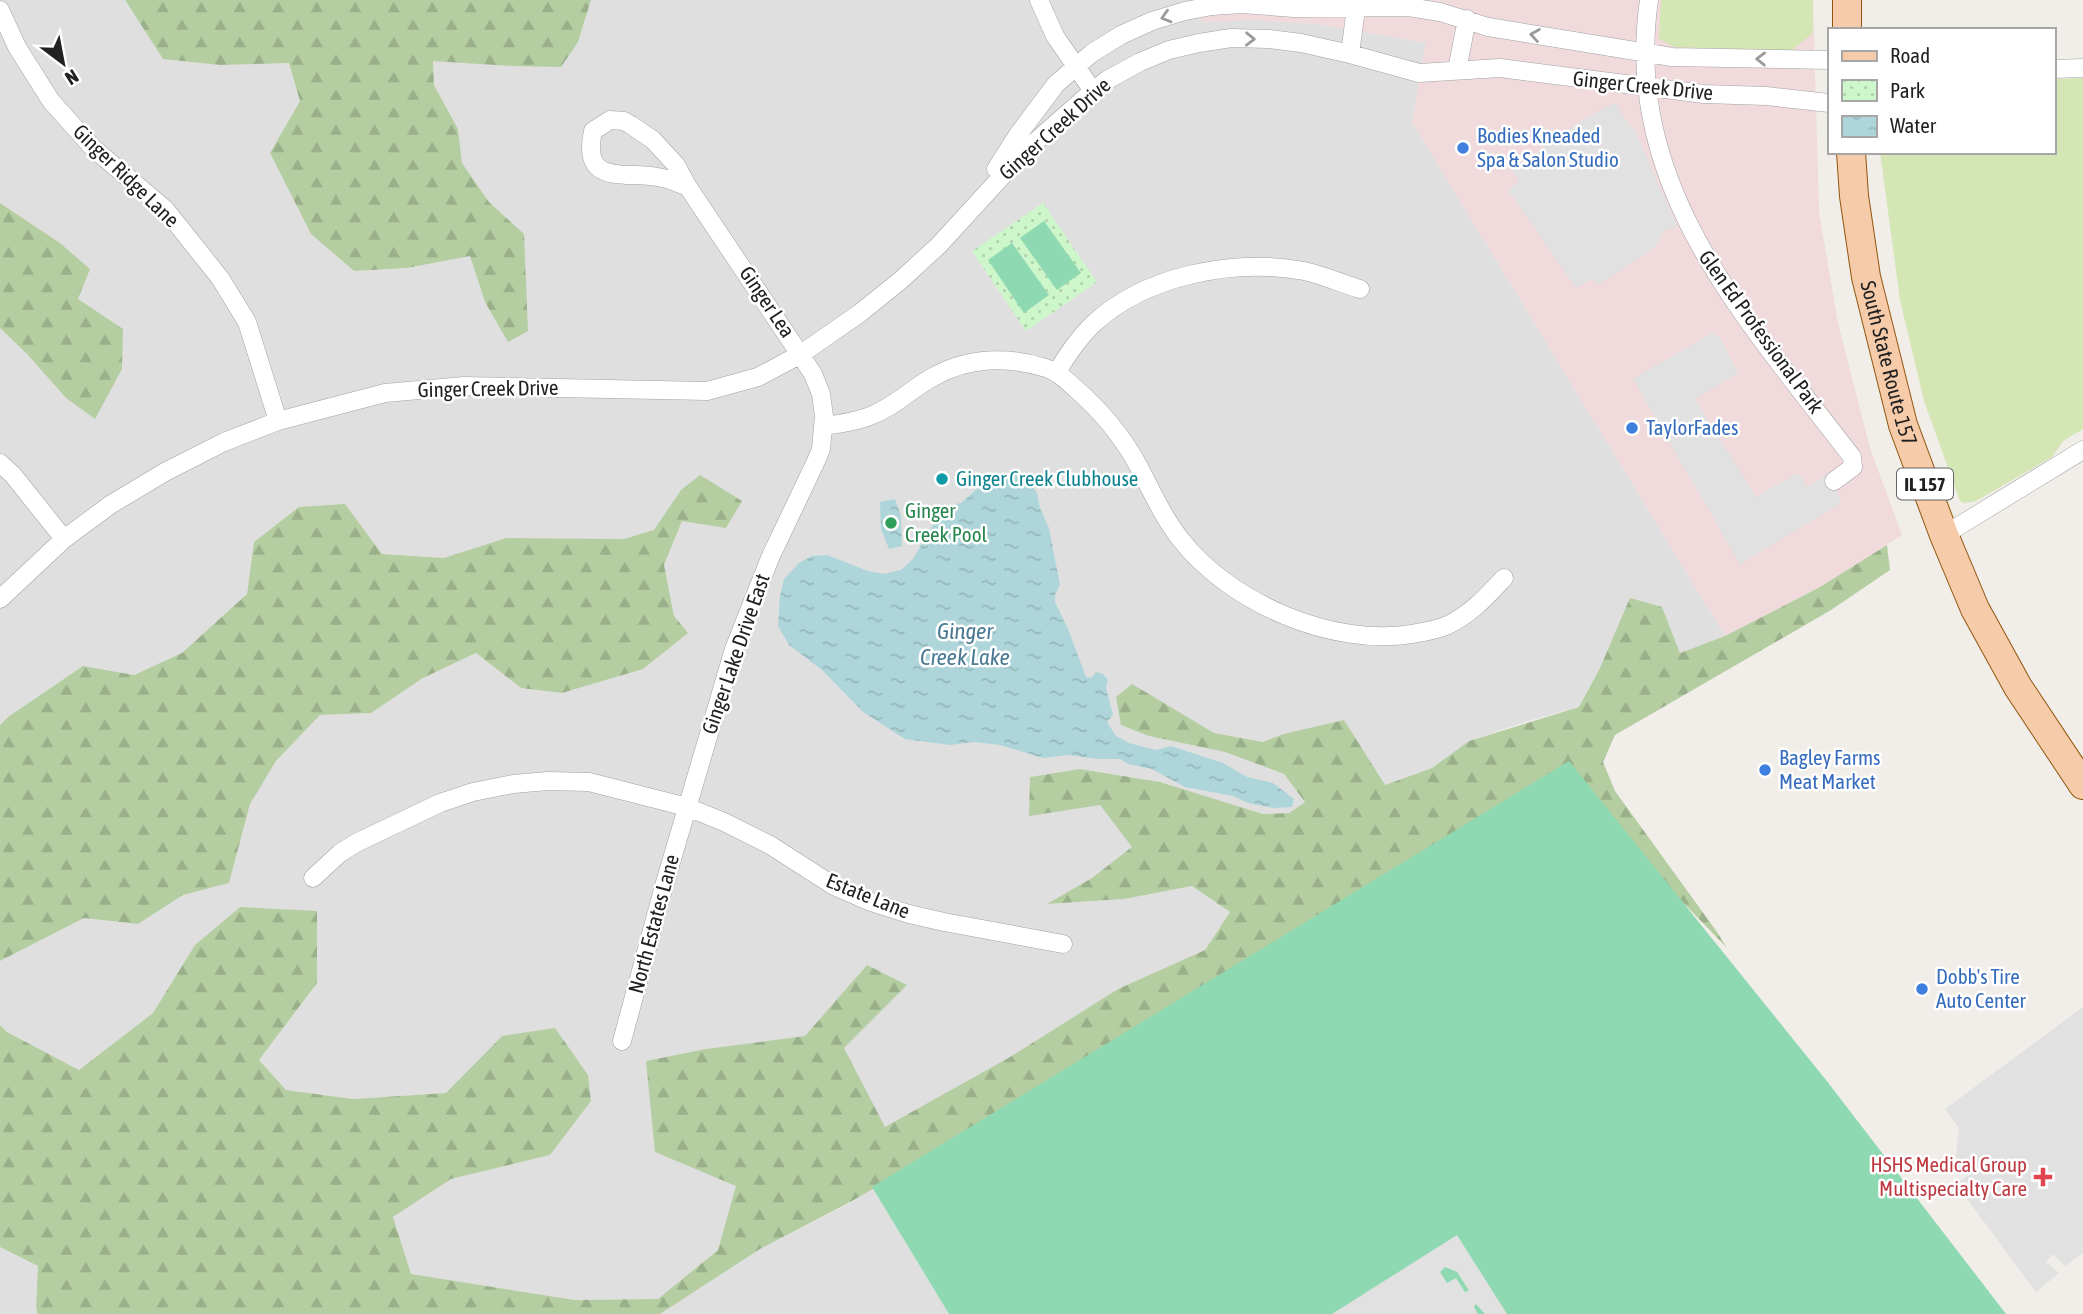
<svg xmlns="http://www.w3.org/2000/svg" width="2083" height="1314" font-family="'Asap Condensed',sans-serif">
	<defs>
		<pattern id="forest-firs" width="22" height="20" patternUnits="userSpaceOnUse" patternTransform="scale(1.75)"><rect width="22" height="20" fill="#b4cda1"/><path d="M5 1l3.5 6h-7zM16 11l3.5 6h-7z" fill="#9ab08a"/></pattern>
		<pattern id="park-dots" width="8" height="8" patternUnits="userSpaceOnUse" patternTransform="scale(1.75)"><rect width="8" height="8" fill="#cdf6cb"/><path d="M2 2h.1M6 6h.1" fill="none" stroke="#b0d3ae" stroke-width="1.8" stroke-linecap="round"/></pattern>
		<pattern id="water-ripples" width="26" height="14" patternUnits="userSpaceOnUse" patternTransform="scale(1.75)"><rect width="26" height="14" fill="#aed6da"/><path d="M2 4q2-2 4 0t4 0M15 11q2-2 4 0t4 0" fill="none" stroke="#95b7bb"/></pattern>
	</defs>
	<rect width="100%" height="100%" fill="#f1ede9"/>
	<!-- residential -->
	<path fill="#dfdfdf" d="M0,0H125L163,59L220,65L289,62L300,101L270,153L311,234L354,271L407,268L470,256L485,302L524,234L489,202L462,163L458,129L434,85L433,60L511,66L578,42L591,0H1196L1203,22L1254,20L1316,24L1426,43L1412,122L1725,636L1680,653L1662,607L1600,668L1579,707L1528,721L1469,741L1432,768L1385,785L1284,734L1263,742L1214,733L1132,685L1149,736L1225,752L1284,774L1305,802L1289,813L1263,814L1160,782L1081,769L1030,777L1100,805L1133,847L1092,878L1049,904L1124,899L1192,886L1230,912L1205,950L1118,989L1010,1057L885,1128L844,1048L867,965L805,1037L706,1049L655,1151L737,1185L718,1250L658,1299L575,1300L411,1274L393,1217L451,1179L550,1155L502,1036L447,1093L353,1099L286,1090L259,1060L317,983V912L240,907L195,945L153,1013L79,1070L7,1032L0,1025V961L84,918L138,924L183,895L229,883L250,804L276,761L320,715L371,713L423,678L476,653L521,688L562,693L643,669L674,616L664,565L682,521L681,490L655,530L624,539L506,538L444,558L382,554L345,504L254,542L247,594L182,653L134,675L83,666L8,717L0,725V328L27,354L66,398L95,419L78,299L89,269L60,243L0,203Z
		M872,1187L949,1314H660L760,1249L854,1201Z
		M0,1247L38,1266L36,1307L38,1314H0Z"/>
	<!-- commercial -->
	<path fill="#f0dadc" d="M1196,0H1813L1819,212L1838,323L1870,448L1902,535L1820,587L1725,636L1412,122L1426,43L1316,24L1254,20L1203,22Z"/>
	<!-- grass -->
	<path fill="#d3e6b4" d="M1661,0H1813V33L1791,51L1675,47L1659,39Z
		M2083,78V429L2063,441L2052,457L1976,501L1964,503L1960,501L1924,401L1900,300L1880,152H2053V79Z"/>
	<!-- forest -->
	<path fill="url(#forest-firs)" d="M125,0H591L578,42L561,67L511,66L433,61L434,85L458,129L462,163L489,202L524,234L528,331L508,342L485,302L470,256L407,268L354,271L311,234L270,153L300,101L289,63L220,65L163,59Z
		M0,203L60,243L90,269L78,299L123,329L122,369L95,419L66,398L27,354L0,328Z
		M700,475L742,501L726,528L682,521L664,565L674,616L688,633L643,669L562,693L521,688L476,653L423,678L371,713L320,715L276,761L250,804L229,883L183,895L138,924L84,918L0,961V725L8,717L83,666L134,675L182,653L247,594L254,542L299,507L345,504L382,554L444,558L506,538L624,539L654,530L681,490Z
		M1887,545L1890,570L1831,610L1615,735L1603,762L1615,791L1717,932L1727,948L1646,864L1144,1026L854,1200L760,1249L660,1314H38L36,1307L38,1266L0,1247V1025L7,1032L79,1070L153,1013L195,945L240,907L317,911V983L259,1060L286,1090L353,1099L446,1093L502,1036L555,1028L588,1075L591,1101L550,1155L451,1179L393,1217L411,1274L575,1300L658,1299L718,1250L736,1186L655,1152L646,1061L706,1049L805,1036L867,965L907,985L844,1048L885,1127L1010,1057L1118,989L1205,950L1230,912L1192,886L1124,899L1047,904L1092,878L1132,847L1100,805L1029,816L1030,777L1080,769L1160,782L1263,814L1289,813L1305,802L1284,774L1225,752L1149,736L1121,725L1116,697L1132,684L1214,733L1263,742L1284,734L1344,720L1385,785L1432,768L1469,741L1579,707L1600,668L1630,598L1662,607L1680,653L1725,636L1820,587Z"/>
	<!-- park -->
	<path fill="url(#park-dots)" d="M1043,203L1097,282L1026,331L972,251Z"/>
	<!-- pitch -->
	<path fill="#8ed9b2" d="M1044,221L1081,273L1057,290L1020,238Z
		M1012,243L1049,295L1024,313L988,260Z
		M1569,761L1826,1080L2006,1314H949L872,1187Z"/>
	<!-- parking -->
	<path fill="#e1e1e1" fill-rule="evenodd" d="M1616,102L1623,116L1635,131L1677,226L1664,231L1654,248L1598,285L1593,279L1576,288L1508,190L1519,181L1512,171L1579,122Z
		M1712,333L1721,339L1738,373L1695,399L1756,497L1798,473L1807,487L1830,473L1841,503L1740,564L1633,379Z
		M2083,1007V1253L2065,1266L2053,1254L2046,1262L2059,1273L2036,1292L1956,1184L1969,1175L1956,1156L1959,1128L1945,1109Z
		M1457,1235L1507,1314H1485L1476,1304L1474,1307L1478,1314H1332ZM1445,1267L1457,1272L1468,1289V1291L1465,1292L1456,1278L1447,1283L1440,1272Z"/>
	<!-- water -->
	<path fill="url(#water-ripples)" d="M1017,475L1029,481L1037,493L1040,508L1049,528L1060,585L1055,595V602L1068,629L1086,677L1091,678L1096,672L1103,674L1108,680L1106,688L1113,715L1107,722L1116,736L1129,743L1156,750L1171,746L1223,763L1247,777L1273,783L1294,799L1292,807L1273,808L1248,803L1233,796L1185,787L1152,769L1128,764L1120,759H1097L1069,755L1043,758L1000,745L974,742L950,745L905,739L863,712L822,670L789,645L778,626L780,596L784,579L799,563L812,556L827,555L868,571L883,574L901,570L913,559L940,513L950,505L961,503L978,488L1001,476Z
		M895,499L901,516L902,546L889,549L881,529L880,502Z"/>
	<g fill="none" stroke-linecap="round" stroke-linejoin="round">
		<defs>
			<path id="minor" d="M1039,0L1055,36L1093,91
				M1649,0C1622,188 1747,319 1852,457L1853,467L1834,481
				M0,10L17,47L51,101L93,148L165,209L220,278L247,322L278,421
				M1350,54L1356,8
				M2053,69L2083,68
				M1457,70L1467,19
				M996,169L1017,136L1056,84L1092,53L1121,35L1152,21L1185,11L1212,6L1242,4L1294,8L1409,7L1440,12L1488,27L1672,57L1829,60
				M1057,372C1067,355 1078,339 1092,325C1145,275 1234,258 1304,271C1322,275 1341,283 1360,289
				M824,426C839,424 855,422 870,416C894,407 911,389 933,377C968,357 1008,356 1046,368C1058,372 1066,380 1076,389C1100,410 1123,437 1139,467C1152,492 1163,517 1181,540C1231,603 1332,647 1412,634C1424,632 1437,630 1448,625C1472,613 1486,597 1504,578
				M0,463L13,475L64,539
				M1944,535L2083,450
				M0,599L64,539L110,505L165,472L224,442L278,421L385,393L464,386L707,391L758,377L801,354L860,313L901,280L939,245L1026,150L1093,91L1107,80L1140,62L1169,50L1199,43L1231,38L1269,39L1301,43L1350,54L1419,73L1500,68L1704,94L1766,96L1829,103
				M313,878L340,853L356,843L440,803L473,792L513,784L548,781L589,782L687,807L724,822L770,845L834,886L871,902L909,914L944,922L1063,944
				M622,1041L664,886L734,649L770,558L817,459L821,449L824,416L821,394L813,374L688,187L676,165L653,140L631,125L624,121L610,120L593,131C581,186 623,171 657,177C668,178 678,183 688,187"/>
			<g id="primary">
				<path d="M1847,30V0"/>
				<path id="s1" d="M1851,152L1854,196L1866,277L1903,425L1944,535L1975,609L2018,687L2083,785"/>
			</g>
		</defs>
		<!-- minor casing -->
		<use href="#minor" stroke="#a2a2a2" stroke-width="19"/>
		<!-- primary casing -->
		<use href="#primary" stroke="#92550d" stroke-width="30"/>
		<!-- minor -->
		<use href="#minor" stroke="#fff" stroke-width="18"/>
		<!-- primary -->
		<use href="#primary" stroke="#f5cbaa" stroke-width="28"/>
	</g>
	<!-- one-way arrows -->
	<defs><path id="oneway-chevron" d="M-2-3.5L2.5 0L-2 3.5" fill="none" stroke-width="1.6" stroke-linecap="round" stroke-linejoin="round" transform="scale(1.75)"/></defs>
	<g stroke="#9b9b9b">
		<use href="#oneway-chevron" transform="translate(1166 17) rotate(163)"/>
		<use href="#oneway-chevron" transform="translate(1535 35) rotate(-171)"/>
		<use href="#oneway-chevron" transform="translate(1250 39) rotate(1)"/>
		<use href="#oneway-chevron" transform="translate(1761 59) rotate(-179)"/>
	</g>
	<!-- markers -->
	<g fill="#3f7fe0" stroke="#fff" stroke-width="2.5">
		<circle cx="1463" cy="148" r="7"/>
		<circle cx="1632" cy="428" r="7"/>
		<circle cx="1765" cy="770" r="7"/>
		<circle cx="1922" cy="989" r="7"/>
	</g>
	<circle fill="#0f9aa8" stroke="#fff" stroke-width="2.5" cx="942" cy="479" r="7"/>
	<circle fill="#2e9e5b" stroke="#fff" stroke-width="2.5" cx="891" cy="523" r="7"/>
	<path fill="#e0444e" stroke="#fff" stroke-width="2.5" d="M2039.5 1166.5h7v7h7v7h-7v7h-7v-7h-7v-7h7z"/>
	<g text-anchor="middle" stroke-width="5" stroke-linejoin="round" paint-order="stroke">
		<!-- shield labels -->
		<rect fill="#fff" stroke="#646464" stroke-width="2" x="1897" y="468.5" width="56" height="31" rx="5"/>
		<g font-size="19" font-weight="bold" fill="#212121">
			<text x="1925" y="491">IL 157</text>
		</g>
		<!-- street labels -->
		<g font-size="21" fill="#212121" stroke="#fff">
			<text transform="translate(1643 86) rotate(6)" y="7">Ginger Creek Drive</text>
			<text transform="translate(1055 129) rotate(-42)" y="7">Ginger Creek Drive</text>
			<text transform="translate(126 176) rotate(44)" y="7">Ginger Ridge Lane</text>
			<text transform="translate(767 302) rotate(56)" y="7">Ginger Lea</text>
			<text transform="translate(1761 332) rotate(54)" y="7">Glen Ed Professional Park</text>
			<text dy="7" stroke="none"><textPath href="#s1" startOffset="215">South State Route 157</textPath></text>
			<text transform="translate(488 389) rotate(-1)" y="7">Ginger Creek Drive</text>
			<text transform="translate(736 654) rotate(-71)" y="7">Ginger Lake Drive East</text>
			<text transform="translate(868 896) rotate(22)" y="7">Estate Lane</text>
			<text transform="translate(654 924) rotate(-75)" y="7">North Estates Lane</text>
		</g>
		<!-- shop labels -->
		<g font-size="21" fill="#366cbe" stroke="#fff" text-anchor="start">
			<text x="1477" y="143">Bodies Kneaded<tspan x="1477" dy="24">Spa &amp; Salon Studio</tspan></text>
			<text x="1646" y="435">TaylorFades</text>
			<text x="1779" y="765">Bagley Farms<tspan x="1779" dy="24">Meat Market</tspan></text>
			<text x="1936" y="984">Dobb's Tire<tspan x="1936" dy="24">Auto Center</tspan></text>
		</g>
		<!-- culture labels -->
		<g font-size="21" fill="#0d838f" stroke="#fff" text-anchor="start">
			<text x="956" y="486">Ginger Creek Clubhouse</text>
		</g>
		<!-- leisure labels -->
		<g font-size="21" fill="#27864d" stroke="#fff" text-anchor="start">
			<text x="905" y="518">Ginger<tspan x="905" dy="24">Creek Pool</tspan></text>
		</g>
		<!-- health labels -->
		<g font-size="21" fill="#be3a42" stroke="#fff" text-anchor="end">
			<text x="2027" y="1172">HSHS Medical Group<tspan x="2027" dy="24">Multispecialty Care</tspan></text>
		</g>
		<!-- water labels -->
		<g font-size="23" font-style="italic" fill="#4a7994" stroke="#fff">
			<text x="965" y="639">Ginger<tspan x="965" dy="26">Creek Lake</tspan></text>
		</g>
	</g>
	<!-- legend -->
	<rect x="1828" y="28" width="228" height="126" fill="#ffffff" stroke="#a6a6a6" stroke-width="2"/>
	<rect x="1842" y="51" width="35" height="10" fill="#f5cbaa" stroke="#a6a6a6" stroke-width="2"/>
	<text x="1890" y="63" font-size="21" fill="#212121">Road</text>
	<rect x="1842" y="80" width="35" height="21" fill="url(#park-dots)" stroke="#a6a6a6" stroke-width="2"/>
	<text x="1890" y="98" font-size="21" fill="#212121">Park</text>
	<rect x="1842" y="116" width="35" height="21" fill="url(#water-ripples)" stroke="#a6a6a6" stroke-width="2"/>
	<text x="1890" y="133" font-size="21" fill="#212121">Water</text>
	<!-- north arrow -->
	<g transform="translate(63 63) rotate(148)" stroke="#ffffff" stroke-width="5" paint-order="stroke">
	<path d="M0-5L12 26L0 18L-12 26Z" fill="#212121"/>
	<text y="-10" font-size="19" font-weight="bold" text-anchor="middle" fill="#212121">N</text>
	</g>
</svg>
